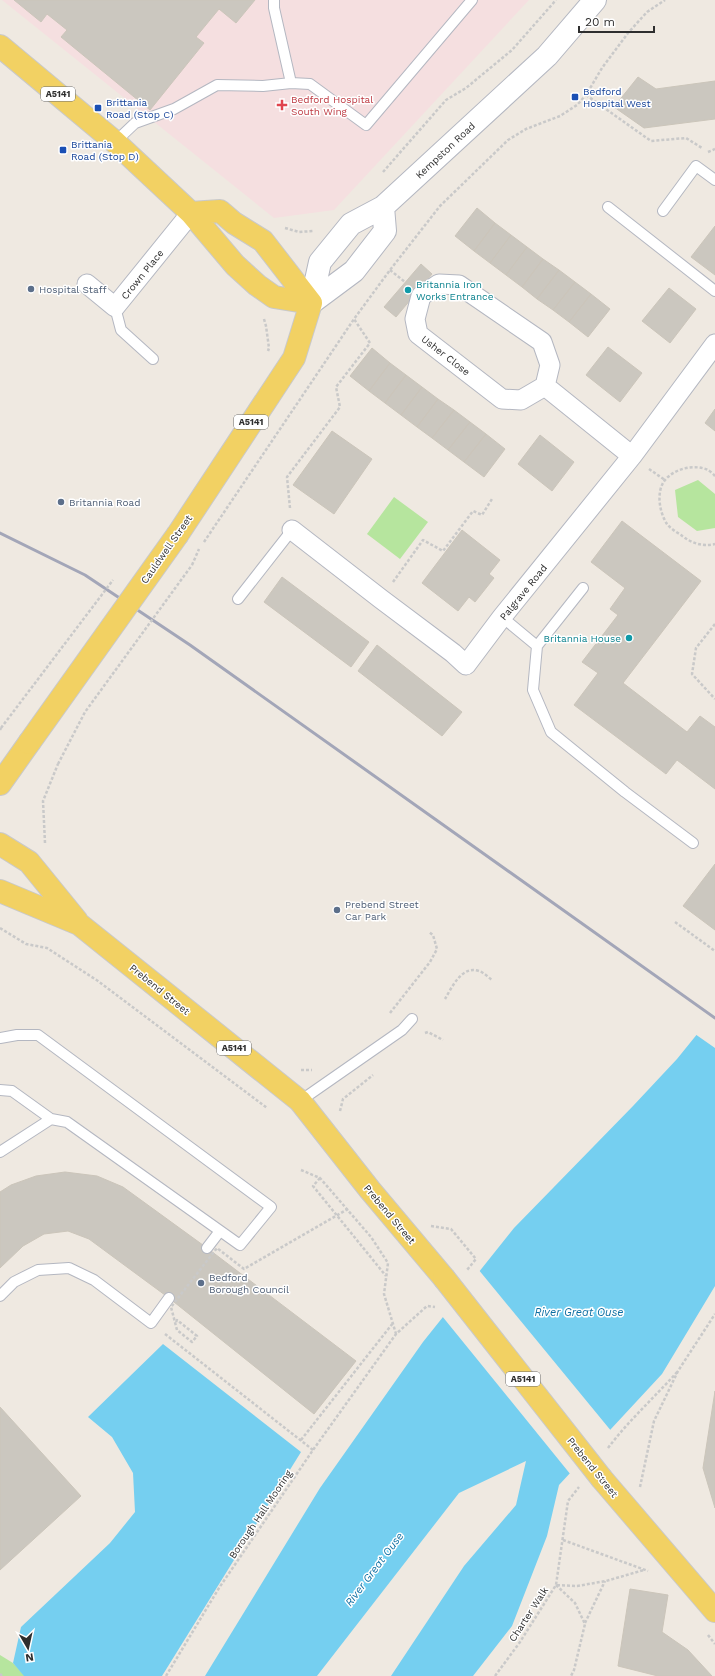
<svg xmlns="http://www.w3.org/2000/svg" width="715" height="1676" font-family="'Work Sans',sans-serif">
	<rect width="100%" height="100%" fill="#efe9e1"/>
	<!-- medical -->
	<path fill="#f5dfe0" d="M2,0H529L334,210L274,218Z"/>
	<!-- green -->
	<path fill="#b6e59e" d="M698,480L715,494V528L697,531L678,517L675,490Z
		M394,497L428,522L400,559L367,534Z
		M0,1655L13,1663L25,1676H0Z"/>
	<!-- water -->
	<path fill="#75cff0" d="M715,1012V1286L662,1374L559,1485L547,1536L512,1626L473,1676H391L464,1566L516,1505L526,1461L459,1493L317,1676H205L320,1488L423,1342L514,1228L633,1106L677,1059Z
		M163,1344L301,1452L162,1676H24L13,1663L21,1627L110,1543L135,1512L133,1473L112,1437L88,1417Z"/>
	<!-- pier -->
	<path fill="#efe9e1" d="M715,1010V1048L695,1034Z
		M478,1269L612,1432L571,1475L442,1316Z"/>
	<!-- building -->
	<path fill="#cbc7bf" stroke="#cbc5ba" d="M14,0H255L236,23L219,9L196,37L204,43L150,110L61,37L67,30L47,14L41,22Z
		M638,77L656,89L715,81V119L644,128L614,107Z
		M477,208L495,223L474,251L455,236Z
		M495,223L511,235L490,263L474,251Z
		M715,226V275L691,257Z
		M511,235L527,247L506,275L490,263Z
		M527,247L543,259L522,287L506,275Z
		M543,259L559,270L537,299L522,287Z
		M421,264L432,274L396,317L384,307Z
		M559,270L575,282L553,310L537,299Z
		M575,282L591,294L569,322L553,310Z
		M669,288L696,309L670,343L642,321Z
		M591,294L610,309L588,337L569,322Z
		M608,347L642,373L620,402L586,375Z
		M372,348L390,363L369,391L350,376Z
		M390,363L406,375L385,403L369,391Z
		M406,375L422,387L401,415L385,403Z
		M422,387L438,399L417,427L401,415Z
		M438,399L454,410L432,438L417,427Z
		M715,409V431L705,423Z
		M454,410L470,422L448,450L432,438Z
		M470,422L486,434L464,462L448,450Z
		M332,431L372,459L334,514L293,485Z
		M486,434L505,449L484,477L464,462Z
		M540,435L574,462L552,491L518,464Z
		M622,521L701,581L623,683L687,732L700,716L715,727V789L677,760L666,774L574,705L598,673L582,662L618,615L610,609L625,588L591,562Z
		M462,530L500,560L489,574L494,578L475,602L469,597L458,611L422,583Z
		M282,577L369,642L351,667L264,602Z
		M377,645L462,712L442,736L358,671Z
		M715,864V930L683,906Z
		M65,1172L97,1176L123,1187L207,1248L356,1361L314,1414L169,1298L89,1239L68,1231L44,1234L23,1246L0,1268V1192L11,1185L36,1176Z
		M715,1391V1508L703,1468Z
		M0,1407L81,1496L0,1570Z
		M630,1589L668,1595L662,1632L688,1650L712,1676H658L618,1666Z"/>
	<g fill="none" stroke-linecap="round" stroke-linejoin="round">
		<defs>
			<path id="service" d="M274,0V8L291,83
				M115,142L135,123L174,109L217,85L263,86L291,83L310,84L366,125L472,0
				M608,207L715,291
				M663,211L696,166L715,180
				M115,307L121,330L153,359
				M238,599L292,530
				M502,617L537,646L533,690L551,732L625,792L693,843
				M537,646L583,588
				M0,1038L17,1035H38L271,1207L240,1245L67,1122L51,1119L0,1152
				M0,1090L12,1091L51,1119
				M300,1101L402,1030L412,1019
				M207,1248L220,1231
				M0,1296L14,1282L38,1270L69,1268L94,1280L151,1323L169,1298"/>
			<path id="minor" d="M87,284L115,307L191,213
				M439,284L459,285L542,342L550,365L545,386L521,400L502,399L418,334L415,319L421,296Z
				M545,386L632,456
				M292,530L381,599L453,653L466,665L502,617L632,456L715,344"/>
			<path id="secondary" d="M311,303L320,262L351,224L383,207L547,56L595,0
				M311,303L354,271L385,231L383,207"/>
			<path id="primary" d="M0,46L115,142L191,213L235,265L257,285L274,297L311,303
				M191,213L220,211L234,223L263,241L311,303
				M178,534L294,358L311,303
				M0,784L29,743
				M0,844L29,862L77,921
				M0,891L79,924L300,1101L370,1190L444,1278
				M602,1479L715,1611"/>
		</defs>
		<!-- service casing -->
		<use href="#service" stroke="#b4b7c1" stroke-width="12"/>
		<!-- minor casing -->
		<use href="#minor" stroke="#b4b7c1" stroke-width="21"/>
		<!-- secondary casing -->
		<use href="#secondary" stroke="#b4b7c1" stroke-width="24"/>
		<!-- primary casing -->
		<use href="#primary" stroke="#c9c9c9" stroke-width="24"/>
		<!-- path -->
		<path stroke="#c9c9c9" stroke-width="2.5" stroke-dasharray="3 2" stroke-linecap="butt" d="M586,95L651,141L686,138L702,148
			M708,152L715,149
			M383,172L446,100L466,88L512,50L556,0
			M285,228L299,232L313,231
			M390,270L405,282
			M264,319L266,326L269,348L268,351
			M649,469L665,480
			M715,476C713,474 710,471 708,470C695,464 675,468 665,480C656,491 659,512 667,524C670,528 676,532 681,535C691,543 702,547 715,544
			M290,508L287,477L340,407L336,387L370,343L354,319
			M204,542L354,319L390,270L440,206L508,140L526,129L560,116L577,105L586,95L602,68L628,33L647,12L665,0
			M192,565L199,549
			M393,582L423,540L443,551L473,511L482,515L492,499
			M715,624L696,648L692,674L715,699
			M0,730L1,728
			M45,843L43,801L58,764
			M675,922L715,951
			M0,928L26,944L47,948L98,981L267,1108
			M445,999C452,987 462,965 479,971C483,972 488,977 492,980
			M390,1013L430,962L437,949L433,935L429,932
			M425,1033L428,1032L443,1040
			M301,1070H312
			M340,1111L343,1099L373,1075
			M301,1170L320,1178L371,1237L388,1263L384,1294L396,1334
			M320,1178L313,1186L386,1276
			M431,1226L451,1229L476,1259L467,1270
			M176,1322L177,1320L197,1336L192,1342L177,1330
			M165,1334L313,1450
			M301,1440L393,1323
			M608,1448C629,1420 655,1397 678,1371
			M640,1487L654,1421L678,1371L715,1314
			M563,1540L648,1571
			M556,1585L575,1603L585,1624L574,1670L571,1676
			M557,1585L577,1586L606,1581L644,1570
			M585,1623L605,1581
			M708,1635L715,1644
			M0,1674L2,1676
			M166,1676L219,1588L313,1450L396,1334L427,1306L435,1307
			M495,1676L520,1642L556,1585L568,1501L579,1487"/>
		<!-- service -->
		<use href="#service" stroke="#fff" stroke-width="10"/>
		<!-- minor -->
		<use href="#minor" stroke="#fff" stroke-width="19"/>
		<!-- secondary -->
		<use href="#secondary" stroke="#fff" stroke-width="22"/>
		<!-- primary -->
		<use href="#primary" stroke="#f2d163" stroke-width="22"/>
		<!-- rail -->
		<path stroke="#a3a6b8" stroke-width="3" d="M0,533L85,575L190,645L715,1018"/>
		<defs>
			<path id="primary-bridge" d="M29,743L178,534
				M444,1278L602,1479"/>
		</defs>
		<!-- primary-bridge casing -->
		<use href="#primary-bridge" stroke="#c9c9c9" stroke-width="24" stroke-linecap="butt"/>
		<!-- path-bridge -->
		<path stroke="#c9c9c9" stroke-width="2.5" stroke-dasharray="3 2" stroke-linecap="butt" d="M1,728L113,580
			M58,764L85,712L192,565
			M177,1330L171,1307L217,1248L244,1269L348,1209"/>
		<!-- primary-bridge -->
		<use href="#primary-bridge" stroke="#f2d163" stroke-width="22"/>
	</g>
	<!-- markers -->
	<g fill="#1a4fb4" stroke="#fff" stroke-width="1.5">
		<rect x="571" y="93" width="8" height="8" rx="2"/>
		<rect x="94" y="104" width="8" height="8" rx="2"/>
		<rect x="59" y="146" width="8" height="8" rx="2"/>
	</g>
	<path fill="#e0444e" stroke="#fff" stroke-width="1.5" d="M280 99h4v4h4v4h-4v4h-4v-4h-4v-4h4z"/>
	<g fill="#5c6f8a" stroke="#fff" stroke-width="1.5">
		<circle cx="31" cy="289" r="4"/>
		<circle cx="61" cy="502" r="4"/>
		<circle cx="337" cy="910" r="4"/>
		<circle cx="201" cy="1283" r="4"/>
	</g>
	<g fill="#0f9aa8" stroke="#fff" stroke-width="1.5">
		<circle cx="408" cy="290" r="4"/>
		<circle cx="629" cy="638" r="4"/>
	</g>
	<g text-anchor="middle" stroke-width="3" stroke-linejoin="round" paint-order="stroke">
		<!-- shield labels -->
		<g fill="#fff" stroke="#6d6d6d" stroke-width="1">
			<rect x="41" y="87" width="34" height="14" rx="3"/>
			<rect x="234" y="415" width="34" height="14" rx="3"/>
			<rect x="217" y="1041" width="34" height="14" rx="3"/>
			<rect x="506" y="1372" width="34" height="14" rx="3"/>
		</g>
		<g font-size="9" font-weight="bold" fill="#2e2e2e">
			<text x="58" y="97">A5141</text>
			<text x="251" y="425">A5141</text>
			<text x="234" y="1051">A5141</text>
			<text x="523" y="1382">A5141</text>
		</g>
		<!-- transit labels -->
		<g font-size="10" fill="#164399" stroke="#fff" text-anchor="start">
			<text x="583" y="95">Bedford<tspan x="583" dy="12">Hospital West</tspan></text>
			<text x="106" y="106">Brittania<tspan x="106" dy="12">Road (Stop C)</tspan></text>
			<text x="71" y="148">Brittania<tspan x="71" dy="12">Road (Stop D)</tspan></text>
		</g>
		<!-- health labels -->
		<g font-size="10" fill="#be3a42" stroke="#fff" text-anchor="start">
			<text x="291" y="103">Bedford Hospital<tspan x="291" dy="12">South Wing</tspan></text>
		</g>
		<!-- street labels -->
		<g font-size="10" fill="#2e2e2e" stroke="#fff">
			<text transform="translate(445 150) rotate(-43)" y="4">Kempston Road</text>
			<text transform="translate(142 274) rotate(-51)" y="4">Crown Place</text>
			<text transform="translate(446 355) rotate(38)" y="4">Usher Close</text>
			<text transform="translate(166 549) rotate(-55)" y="4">Cauldwell Street</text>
			<text transform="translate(523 592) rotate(-51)" y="4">Palgrave Road</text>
			<text transform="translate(160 989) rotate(39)" y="4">Prebend Street</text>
			<text transform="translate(390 1214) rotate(50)" y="4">Prebend Street</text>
			<text transform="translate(593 1467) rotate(51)" y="4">Prebend Street</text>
			<text transform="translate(260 1514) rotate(-56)" y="4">Borough Hall Mooring</text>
			<text transform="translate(528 1614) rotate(-57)" y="4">Charter Walk</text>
		</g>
		<!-- culture labels -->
		<g font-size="10" fill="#0d838f" stroke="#fff" text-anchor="start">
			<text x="416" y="288">Britannia Iron<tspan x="416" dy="12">Works Entrance</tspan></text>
			<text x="621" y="642" text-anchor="end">Britannia House</text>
		</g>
		<!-- service labels -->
		<g font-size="10" fill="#4e5e75" stroke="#fff" text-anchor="start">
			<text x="39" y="293">Hospital Staff</text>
			<text x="69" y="506">Britannia Road</text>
			<text x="345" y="908">Prebend Street<tspan x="345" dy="12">Car Park</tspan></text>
			<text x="209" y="1281">Bedford<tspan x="209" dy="12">Borough Council</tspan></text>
		</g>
		<!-- water labels -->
		<g font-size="11" font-style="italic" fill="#0d6fa3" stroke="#fff">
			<text x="579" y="1316">River Great Ouse</text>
			<text transform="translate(374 1569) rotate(-53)" y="4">River Great Ouse</text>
		</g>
	</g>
	<!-- north arrow -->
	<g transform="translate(28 1648) rotate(171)" stroke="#ffffff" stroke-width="3" paint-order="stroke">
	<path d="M0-3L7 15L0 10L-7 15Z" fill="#2e2e2e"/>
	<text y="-6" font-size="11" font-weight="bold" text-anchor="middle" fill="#2e2e2e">N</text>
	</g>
	<!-- scale -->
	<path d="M579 26v6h75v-6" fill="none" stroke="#2e2e2e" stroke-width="2"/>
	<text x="585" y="26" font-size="12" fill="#2e2e2e" stroke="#ffffff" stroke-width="3" paint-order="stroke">20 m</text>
</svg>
